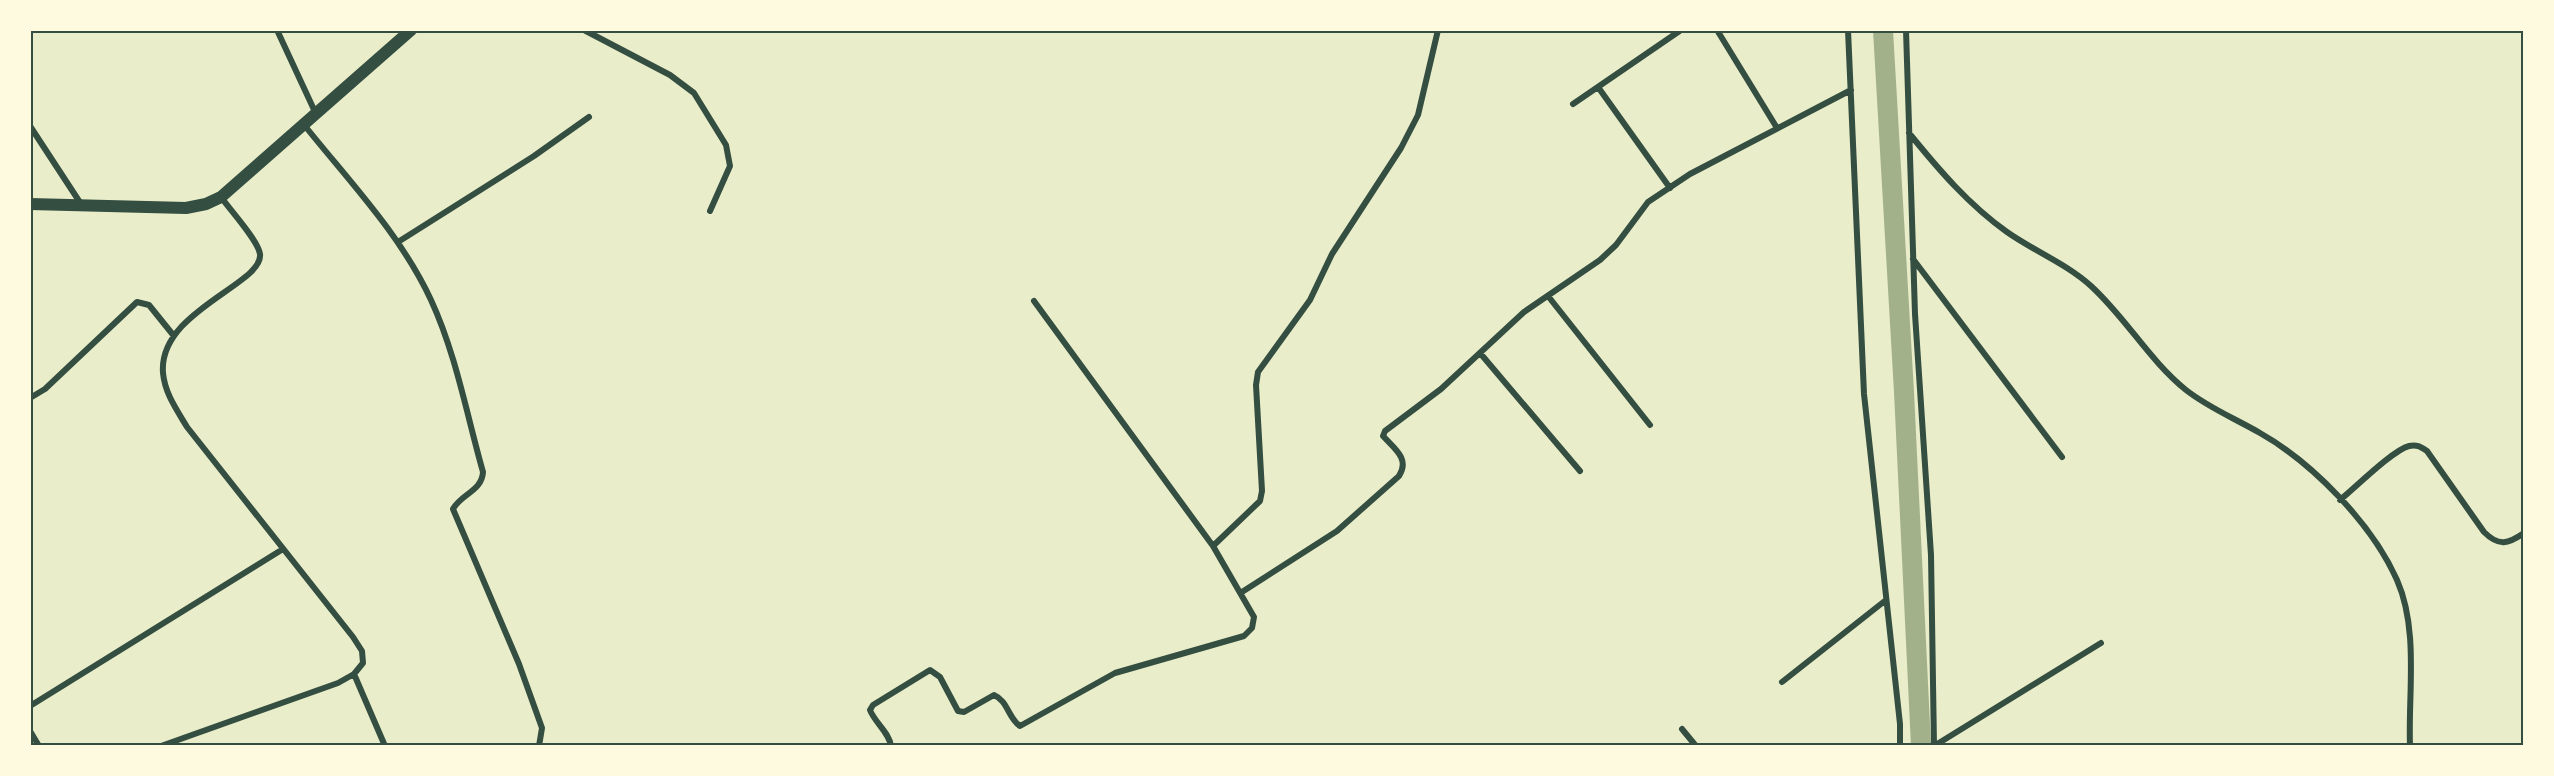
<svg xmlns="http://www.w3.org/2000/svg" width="2554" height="776" font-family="Jost,sans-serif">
	<rect width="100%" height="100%" fill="#e9edc9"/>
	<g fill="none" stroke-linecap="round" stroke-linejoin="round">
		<!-- canal -->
		<path stroke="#a3b18a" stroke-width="20" d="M1883,30L1904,392L1921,746"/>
		<!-- minor -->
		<path stroke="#344e41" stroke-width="6" d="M277,30L316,114
			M584,30L670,75L694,93L726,145L730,166L710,211
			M1717,30L1777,128
			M1848,30L1864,394L1900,724V746
			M1906,30L1915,314L1931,555L1934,746
			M1598,87L1670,188
			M1573,104L1681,30
			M30,126L81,204
			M305,126C349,181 401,235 431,300C456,354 467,416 483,472C482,491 461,494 453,509L519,664L542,728L539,746
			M1909,133C1939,170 1969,205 2007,232C2034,251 2067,264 2091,286C2126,318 2149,360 2186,390C2209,408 2234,418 2260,433C2313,463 2372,524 2397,580C2419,630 2408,693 2410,746
			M398,242L534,156L589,117
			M1913,259L2062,457
			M1548,296L1650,425
			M1034,301L1213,546
			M1480,353L1580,471
			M30,398L45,389L137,302L149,305L174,336
			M2340,500C2355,488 2393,450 2409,446C2417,444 2421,447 2427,451L2484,532C2499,547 2508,544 2524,533
			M1242,592L1337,531L1399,476C1410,459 1395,449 1383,436L1385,431L1441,389L1524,312L1600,260L1616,245L1648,202L1690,174L1851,90
			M354,674L385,746
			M1782,682L1886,600
			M30,706L283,549
			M1682,729L1696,746
			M30,731L39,746
			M161,746L338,683L354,674L363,663L362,651L353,637L187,427C177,410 165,394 163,373C158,311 264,284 260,254C258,240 230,210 221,197
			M891,746C889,732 875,723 870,710L873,705L930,670L940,677L958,711L964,712L994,695C1008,701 1008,718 1020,726L1115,673L1244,636L1252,628L1254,617L1213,546L1260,501L1262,491L1256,385L1258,372L1310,300L1332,254L1401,148L1418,115L1438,30
			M1934,746L2101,643"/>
		<!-- secondary -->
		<path stroke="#344e41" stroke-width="12" d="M30,204L186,208L206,204L221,197L411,30"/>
	</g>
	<!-- border -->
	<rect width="2554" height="776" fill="none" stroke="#fefae0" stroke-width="63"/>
	<rect x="32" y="32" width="2490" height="712" fill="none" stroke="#344e41" stroke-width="2"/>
</svg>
